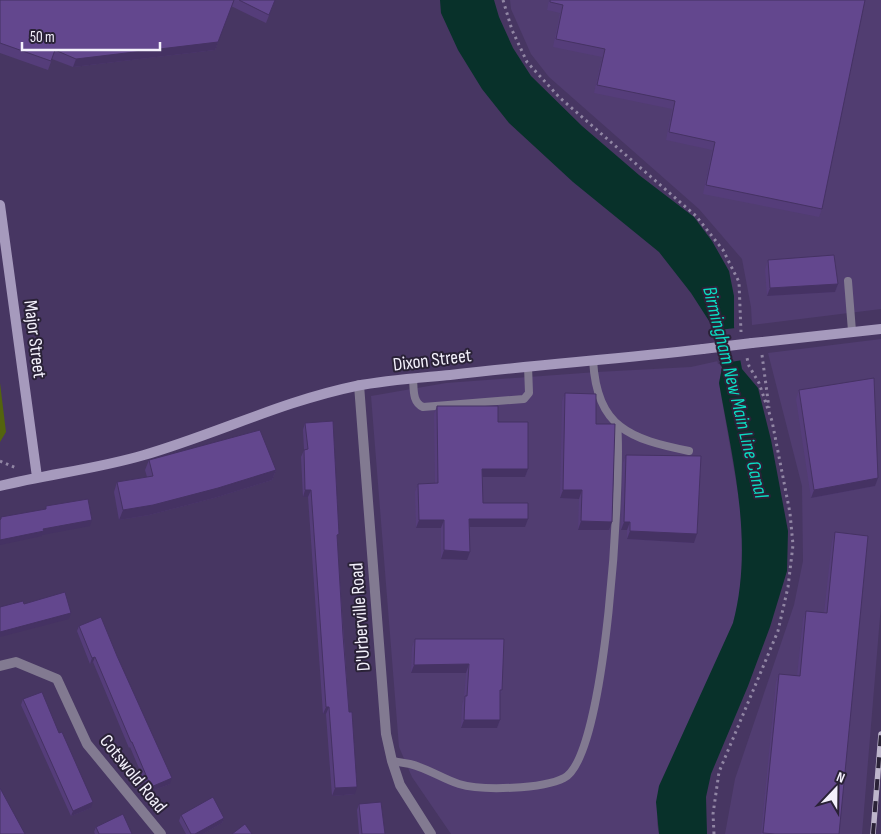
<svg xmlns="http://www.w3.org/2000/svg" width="881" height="834" font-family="'Sofia Sans Condensed',sans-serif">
	<rect width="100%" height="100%" fill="#473662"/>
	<!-- built -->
	<path fill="#513d71" d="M510,0H881V309L752,325L751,307L742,259L699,209L549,77L531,54L511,9Z
		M881,339V605L862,834H725L735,779L794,605L803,561L802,486L768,353Z
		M718,361L722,368L719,383L740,505L743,554L739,600L733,623L714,667L708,683L700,697L659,786L657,824L659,834H451L412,777L399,747L371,396L446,383L597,372L691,367Z"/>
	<!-- green -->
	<path fill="#54640e" d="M0,383L6,432L0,442Z"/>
	<!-- water -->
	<path fill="#08312a" d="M440,0H494L499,17L513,48L531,76L582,126L639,175L694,217L712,241L729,271L734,296V327L742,369L758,388L771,440L788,531L787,571L770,627L748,686L711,774L706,797L707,834H659L656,802L659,786L733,623C754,543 733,462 719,383L722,368L711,324L691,293L659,252L573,182L509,123L482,89L458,50L441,13Z"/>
	<!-- pier -->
	<path fill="#473662" d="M736,328L743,360L718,364L709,331Z"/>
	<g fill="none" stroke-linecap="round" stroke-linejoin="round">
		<!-- path -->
		<path stroke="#9186a4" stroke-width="3" stroke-dasharray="2.5 4" stroke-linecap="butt" d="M503,0L512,30L527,62L559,97L696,216L723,250L739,282L741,332
			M762,355L769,408
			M0,461L16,468
			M714,834L713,814L719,772L778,631L788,587L793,545L790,513L772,421L759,383L749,366L747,358"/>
		<!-- lane -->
		<path stroke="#827a91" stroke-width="8" d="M848,281L852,331
			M593,360C597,428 630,439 689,451
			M413,379C414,389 412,402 423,407L524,399L529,393L528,366
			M392,761C398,762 404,763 410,764C427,768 443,779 459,784C482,791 543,789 564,778C607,757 622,474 617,424"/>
		<!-- street -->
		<path stroke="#827a91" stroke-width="10" d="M359,385L386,734L392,761L400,785L431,834
			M0,666L16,662L57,679L87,744L161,834"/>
		<!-- secondary -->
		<path stroke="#a69abd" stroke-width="10" d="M0,205L37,477
			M752,343L881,329
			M0,486C48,474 97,469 144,455C216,434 283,401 356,386C387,380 419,378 450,375C534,365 619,359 703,349"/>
		<defs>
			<path id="rail" d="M873,834L881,734"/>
		</defs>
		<!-- rail casing -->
		<use href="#rail" stroke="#beb6cc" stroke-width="5.5"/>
		<!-- rail -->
		<use href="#rail" stroke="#2a2237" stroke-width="4" stroke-dasharray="11" stroke-linecap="butt"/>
		<!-- secondary-bridge -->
		<path stroke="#a69abd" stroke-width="10" d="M703,349L752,343"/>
	</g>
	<!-- wall -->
	<path fill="#553d7a" d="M0,0H275L266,23L231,6L215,50L73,67L52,59L48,70L0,53Z
		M549,0H865L822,209L819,217L703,194L712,150L666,140L672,109L594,93L602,57L553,47L560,13L547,10Z
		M768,260L838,284L835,292L767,296L765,269Z
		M799,390L875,486L811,498L796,399Z
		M565,393L596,424L609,530H578L579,499L560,498L562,401Z
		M437,406L498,422L528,469L525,477H482L483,503L525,527H469L467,560L441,559V528H416L415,492L418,484L435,483L434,414Z
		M305,423L337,540L355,794L332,796L326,714H323L308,497H303L301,457L304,450L303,430Z
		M626,455L697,534L694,543L627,539V530H621L623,463Z
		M149,460L276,470L272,480L214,498L149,515L119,520L114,492L117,482L147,477L145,470Z
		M835,532L839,834H761L776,682L779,674L797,676L803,619L806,611L824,613L832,541Z
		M79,626L117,656L170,784L149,792L130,747L129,748L93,662L90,664L77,631Z
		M415,639H504L502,690L500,697V720L497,728H461L462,705L464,698L466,673H411L412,647Z
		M23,699L59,733L91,808L71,816L21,705Z
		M359,804L385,834H359L357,810Z
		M181,815L224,818L222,823L203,834H186L179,821Z
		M96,827L132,834H95L94,832Z"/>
	<!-- shaded-wall -->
	<path fill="#453263" d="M234,0L215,50L73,67L76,59Z
		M838,284L835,292L767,296L770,288Z
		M482,469H528L525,477H479Z
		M276,470L272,480L214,498L149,515L119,520L123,510Z
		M878,478L875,486L811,498L814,490Z
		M305,490H311L308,497H303Z
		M563,490H582L579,499L560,498Z
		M469,519H528L525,527H466Z
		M92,520L90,526L42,535V536L0,545V540L43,529Z
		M419,520H444L441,528H416Z
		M581,521L612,522L609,530H578Z
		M624,522H630L627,530H621Z
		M630,531L697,534L694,543L627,539Z
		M444,550L470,552L467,560L441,559Z
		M71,613L69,619L0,637V632Z
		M95,657L93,662L90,664L92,658Z
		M469,664L466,673H411L414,665Z
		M326,707H329L326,714H323Z
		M464,720H500L497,728H461Z
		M172,778L170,784L149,792L151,787Z
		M357,787L355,794L332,796L335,788Z
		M93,802L91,808L71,816L73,811Z
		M224,818L222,823L203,834H195Z"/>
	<!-- building -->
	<path fill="#63478e" stroke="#453263" d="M0,0H234L218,42L76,59L55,50L51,61L0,43Z
		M239,0H275L269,15Z
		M550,0H865L822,209L706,185L715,142L669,132L675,101L597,85L605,49L556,39L563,5L550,2Z
		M834,255L838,284L770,288L768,260Z
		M874,378L878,478L814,490L799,390Z
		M565,393L596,394V424H615L612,522L581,521L582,490H563Z
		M437,406H498V422H528V469H482L483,503H528V519H469L470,552L444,550V520H419L418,484L438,483Z
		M333,421L339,534L337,535L343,635L349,712H352L357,787L335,788L329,707H326L311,490H305L304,450L308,449L305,423Z
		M260,430L276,470L218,488L153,505L123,510L117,482L153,476L149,460Z
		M626,455L701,456L697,534L630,531V522H624Z
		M88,499L92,520L43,529L44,531L0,540V520L1,519V517L46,509V506Z
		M835,532L868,536L839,834H775L763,833L779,674L800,676L806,611L827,613Z
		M65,592L71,613L0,632V607L23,601L24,604Z
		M101,617L117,656L172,778L151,787L132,742H131L95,657L92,658L79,626Z
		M415,639H504L502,690H500V720H464L465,696H467L469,664L414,665Z
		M42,692L59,733L62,732L93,802L73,811L23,699Z
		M0,788L25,834H0Z
		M213,797L224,818L195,834H191L181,815Z
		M381,802L385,834H362L359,804Z
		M123,814L132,834H99L96,827Z
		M245,824L252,834H232Z"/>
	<g text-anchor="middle" stroke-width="4" stroke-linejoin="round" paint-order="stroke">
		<!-- street labels -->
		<g font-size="19" fill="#f4f1fc" stroke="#2a2237">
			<text transform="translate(36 339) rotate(83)" y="7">Major Street</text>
			<text transform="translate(432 359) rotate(-7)" y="7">Dixon Street</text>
			<text transform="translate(359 617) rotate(-94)" y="7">D'Urberville Road</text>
			<text transform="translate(134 773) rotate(51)" y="7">Cotswold Road</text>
		</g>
		<!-- water labels -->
		<g font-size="20" font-style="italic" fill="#0bdcc2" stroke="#2a2237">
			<text transform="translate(736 392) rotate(76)" y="7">Birmingham New Main Line Canal</text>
		</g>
	</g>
	<!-- north arrow -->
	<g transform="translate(836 789) rotate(22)" stroke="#2a2237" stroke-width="4" paint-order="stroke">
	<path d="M0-4L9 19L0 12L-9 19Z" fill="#f4f1fc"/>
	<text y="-8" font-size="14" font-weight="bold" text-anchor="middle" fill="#f4f1fc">N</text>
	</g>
	<!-- scale -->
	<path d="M22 42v8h138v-8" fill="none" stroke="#f4f1fc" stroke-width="2.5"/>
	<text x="30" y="42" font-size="15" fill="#f4f1fc" stroke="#2a2237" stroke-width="4" paint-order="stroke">50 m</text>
</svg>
